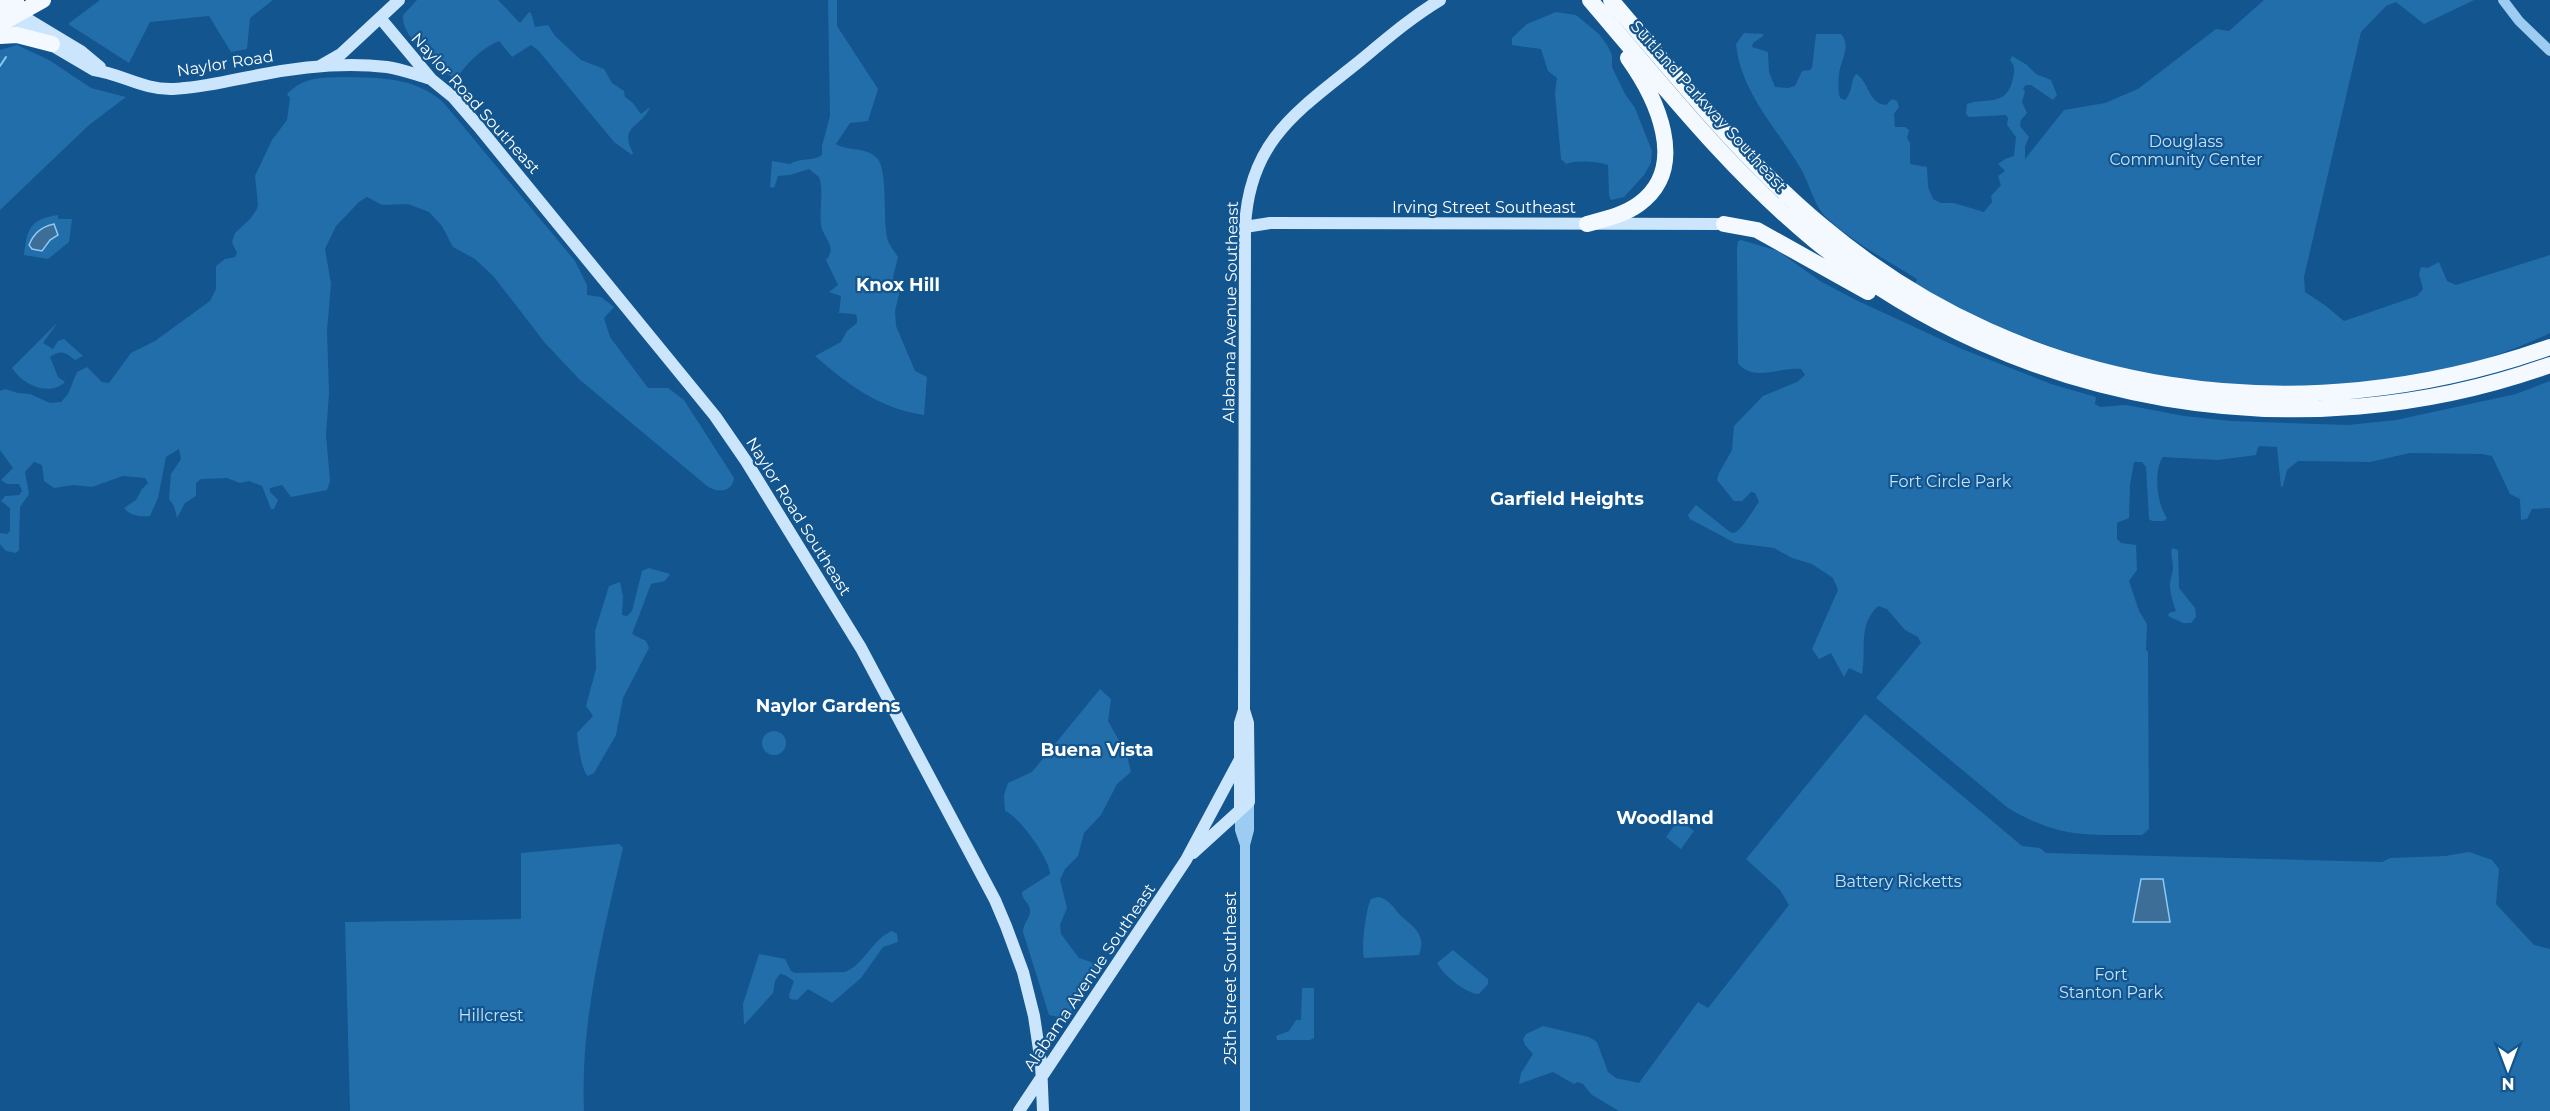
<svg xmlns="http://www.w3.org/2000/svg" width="2550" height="1111" font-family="Montserrat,sans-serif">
	<rect width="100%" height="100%" fill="#13558e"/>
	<!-- green -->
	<path fill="#226eab" d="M100,0H273L250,18L247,49L231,52L209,16L150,22L129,63L68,24Z
		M417,0H498L520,23L529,12L531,13L535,27L548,25L555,36L581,60L604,69L612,83L624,91L625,97L632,102L641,114L650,107C642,128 618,125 633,153L632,155L614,142L538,50L531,45L512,57L499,41C482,48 465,64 456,80C439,69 400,36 403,15Z
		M828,0H837V26L878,89L868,121L850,123L836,144C849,152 863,146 876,157C889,168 882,222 888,241C890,246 895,252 898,257L893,277L900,290L895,311L896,326L915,371L927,377L924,415C879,408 848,385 815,356L841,342L847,331L857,323V317L855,314L839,313L841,296L829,292L838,285L826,260C838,247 823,238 821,225C819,210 824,192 819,177L809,169L790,175L778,176L774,188L770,187L772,161L790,164C800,157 812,162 822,155V146L830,116Z
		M2264,0H2474L2424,24L2396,2L2386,6L2361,32L2304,277L2305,292L2326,306L2344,321L2417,296L2423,289L2419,274L2421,267L2428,268L2439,262L2447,281L2456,285L2550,255V333C2424,395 2252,399 2116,369C2102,365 2087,359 2073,354C2016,336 1967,314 1915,285L1917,279C1891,263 1843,236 1823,214C1813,201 1809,183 1801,169C1777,128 1741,93 1736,44L1744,33L1763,34V36L1753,43L1752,47L1768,52L1769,72L1775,87L1788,88L1795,86L1802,71L1810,70L1812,68L1816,34H1841C1852,46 1840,62 1839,74C1838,82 1838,91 1840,98L1845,100C1854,90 1850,81 1856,74C1869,81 1868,104 1886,105L1892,99L1897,101L1899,107L1894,114L1895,127H1905L1909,130L1907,138L1910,143V164L1927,167L1928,187L1933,199L1941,203H1954L1984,212L1992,202L1991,196L2001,185L1998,176L2005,171L1998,164L2005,159L2014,156L2016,137L2007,125L2008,118L2006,115L1969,117L1966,114L1967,104C1986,97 2007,108 2013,78C2015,70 2015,66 2010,60L2012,56L2027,65L2036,74L2051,80L2057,95L2053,100L2031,85H2026L2023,88L2025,92L2022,102L2027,113L2021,120L2020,126L2029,137L2025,146V159L2064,110L2105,103L2138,89L2216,29L2229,31Z
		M1556,12L1576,15L1599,34L1607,45L1612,55V67L1625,94L1635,108L1652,151L1651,163L1644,175L1624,197L1611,200L1609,195L1608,165C1598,161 1574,160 1566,164L1561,159L1555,93L1557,78L1548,71L1541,49L1512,45V38L1527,24Z
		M17,45L49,60L91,88L126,97L89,125L0,210V50Z
		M345,77C381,78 414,77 443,102L575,261L587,285V295L601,297L614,307L604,318L610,337L648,388H668L684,400L734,478C732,493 717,493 707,486L580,380L545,343L494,277L475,259L453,247L442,226L429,212L408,204L382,205L367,197L359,202L336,226L325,249L331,284L327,331L329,393L326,435L330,481L327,490L291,497L282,485L270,488V492L278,500L274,509H271L262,486L249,481L240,483L227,478L201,479L196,483V496L185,503L177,518L174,506L169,499L171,474L181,459L179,449L166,457L158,498L150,516C141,517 130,516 124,508L136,500L142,489L148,483L145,478L123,476L92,487L74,485L54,488L44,481L42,465L34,462L25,472L29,494L20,507L19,550L16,553L6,551L0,544V533L7,534L10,531V508L1,501L5,496L19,495L22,491L19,484H7L1,480L13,468L0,450V391L5,389L18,393L30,394L50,403L61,402L68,394L77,372L87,367L102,382L109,383L131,353L155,341L210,301L216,289V266L225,259L235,257L237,253L232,242L235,233L250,219L257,209L258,204L255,176L272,140L287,120L290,98L287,94C305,76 320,78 345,77Z
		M58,215V219H72L69,242L48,259L24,255C27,229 30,219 58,215Z
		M1741,240L1778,251L1820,281L1856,300L1962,349L2051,384L2096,397L2095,404L2100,407L2126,405L2184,416L2231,421L2348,425L2396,420L2516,394L2550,381V508L2532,509L2527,519L2521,520L2520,499L2510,494L2492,456L2482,454L2410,453L2370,462L2298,461L2287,470L2283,486L2281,487L2277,447L2260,446L2258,447L2256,455L2218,460L2163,457C2153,470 2157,505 2167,518L2164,521H2152L2149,519L2146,467L2142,462H2134L2130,485L2129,518L2117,523V539L2121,543L2136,545L2137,570L2129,581L2139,611L2147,624L2146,650L2148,652L2149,829L2142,835C2085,835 2059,838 2008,808L1876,698L1921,643L1918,637L1905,630L1887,609L1878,606C1857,626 1867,650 1862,674L1849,668L1844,677L1831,653L1819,659L1812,649L1838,590L1833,578L1812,564L1792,558L1774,548L1735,543L1690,519L1688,515L1696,505L1730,532L1734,533C1742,530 1753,510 1759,502L1755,493L1751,492L1742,501H1734L1717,480L1719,473L1732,450L1734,426L1763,396L1797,382L1805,375L1801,369C1781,366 1753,383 1738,363L1737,249L1738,241Z
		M58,322L43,343L53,349L58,341L64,339L83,356L75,360C66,353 61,349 50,357L58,377L65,382C49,397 23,385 12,368Z
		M2172,548L2178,550L2179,588L2195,608L2196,617L2191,623H2183L2168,616L2169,613L2176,611C2174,607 2170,592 2170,587C2169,581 2173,574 2173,567C2173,560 2170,554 2172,548Z
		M649,568L670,574L665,581L651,584L632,634L646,641L649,648L623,698L616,735L594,773L588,776C581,770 578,743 577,733L593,716L586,706L596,669L595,631L609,586L620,582L623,596L622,615L627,616L632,611L642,571Z
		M1100,689L1111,699L1108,721L1127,755L1131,772L1117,784L1101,815L1084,833L1078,856L1065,869L1060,880L1067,908L1060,925L1061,934L1079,958L1100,965L1070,1014L1059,1017L1049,1015L1023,932C1023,923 1031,918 1030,909C1028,901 1022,900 1022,892L1050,874C1050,859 1019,816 1005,811L1004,795L1008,783L1032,772Z
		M1865,714L2022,846L2040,848L2046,853L2382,862L2390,858L2445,856L2469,852L2492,860L2499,869L2496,904L2534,945L2550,949V1111H1619L1592,1095L1583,1084L1578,1082L1574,1084L1553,1072L1519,1084L1521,1073L1533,1054L1525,1045L1523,1039L1526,1034L1543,1026L1589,1037L1597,1042L1608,1072L1616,1078L1639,1083L1698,1002L1708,1008L1789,905L1780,890L1746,859Z
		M762 743a12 12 0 1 1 24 0a12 12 0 1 1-24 0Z
		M1679,819L1694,831L1681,849L1666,837Z
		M619,844L623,848C603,934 580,1022 584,1111H350L345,922L521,919V853Z
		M1378,897C1389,899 1393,907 1400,915C1413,927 1427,934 1419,955L1364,958C1361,948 1366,908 1371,899Z
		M892,931L897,934L898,942L883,947L861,978L832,1003L808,989L797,1000L790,999L789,995L794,981L785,975L780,974L775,981L773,993L744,1025L743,1004L759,954L785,959L791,971L795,973L845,972C865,964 872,939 892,931Z
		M1453,950L1488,979V984L1479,994C1466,994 1443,975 1437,963Z
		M1302,988H1314V1038L1310,1040H1277L1276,1036L1289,1031L1296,1020H1301Z"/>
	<!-- water -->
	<path fill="#3d6e97" stroke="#8ec8f4" stroke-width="1.5" d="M54,224L58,235L50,240L42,251L32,249L29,245C34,233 41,227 54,224Z
		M2141,879H2163L2170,922H2133Z"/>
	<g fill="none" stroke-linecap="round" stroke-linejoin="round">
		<!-- stream -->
		<path stroke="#8ec8f4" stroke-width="2" d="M0,66L6,57"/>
		<!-- tertiary -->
		<path stroke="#9cccf1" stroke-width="10" d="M2503,0L2519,21L2550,51
			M1240,810V830L1245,845
			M1245,1111V845L1249,830V802"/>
		<!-- secondary -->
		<path stroke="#cbe5fc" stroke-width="12" d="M14,11L82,52L100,67
			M4,17L94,70C122,74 143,90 173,89C203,88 230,80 259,75C299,67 345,62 387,67C402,69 416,75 431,79
			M381,19L432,80L453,97L478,126L715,416L746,461L861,648L995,900L1006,926L1023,972L1034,1016L1041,1063L1043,1111
			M320,66L341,54L399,0
			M1245,227L1270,223L1724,224
			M1240,810V723L1244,710L1245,227C1249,142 1296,112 1356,64C1384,41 1410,18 1440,0
			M1193,853L1249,802L1248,723L1244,710
			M1019,1111L1186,860L1239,761"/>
		<!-- trunk -->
		<path stroke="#f3f9ff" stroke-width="16" d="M1590,0C1661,83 1730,171 1814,240C2019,407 2302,454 2550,365
			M1611,0C1678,78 1743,160 1822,226C2028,399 2300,436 2550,347
			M0,9L16,0
			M0,24L43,0
			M0,36L17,35L52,44
			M1587,224C1605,219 1624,215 1639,204C1690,167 1656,97 1628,58
			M1724,224L1757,230L1868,292"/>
	</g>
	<g text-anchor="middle" stroke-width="4.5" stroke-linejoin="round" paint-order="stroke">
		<!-- street labels -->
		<g font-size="16" fill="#fff" stroke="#13558e">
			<text transform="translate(225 63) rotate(-9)" y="6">Naylor Road</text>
			<text transform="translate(476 103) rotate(48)" y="6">Naylor Road Southeast</text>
			<text transform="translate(1709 106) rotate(48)" y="6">Suitland Parkway Southeast</text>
			<text x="1484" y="213">Irving Street Southeast</text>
			<text transform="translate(1230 312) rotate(-89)" y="6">Alabama Avenue Southeast</text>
			<text transform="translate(799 516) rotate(58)" y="6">Naylor Road Southeast</text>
			<text transform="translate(1089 977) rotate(-56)" y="6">Alabama Avenue Southeast</text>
			<text transform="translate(1230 978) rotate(-90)" y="6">25th Street Southeast</text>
		</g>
		<!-- park labels -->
		<g font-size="16" fill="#c3e3fc" stroke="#13558e">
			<text x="2186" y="147">Douglass<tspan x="2186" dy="18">Community Center</tspan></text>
			<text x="1950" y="487">Fort Circle Park</text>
			<text x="1898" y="887">Battery Ricketts</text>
			<text x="2111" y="980">Fort<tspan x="2111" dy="18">Stanton Park</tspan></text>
			<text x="491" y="1021">Hillcrest</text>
		</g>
		<!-- neighbourhood labels -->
		<g font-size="18" font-weight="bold" fill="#fff" stroke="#13558e">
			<text x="898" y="291">Knox Hill</text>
			<text x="1567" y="505">Garfield Heights</text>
			<text x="828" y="712">Naylor Gardens</text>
			<text x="1097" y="756">Buena Vista</text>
			<text x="1665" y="824">Woodland</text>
		</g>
	</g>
	<!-- north arrow -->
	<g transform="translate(2508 1069) rotate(180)" stroke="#13558e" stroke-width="4.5" paint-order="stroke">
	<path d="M0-4.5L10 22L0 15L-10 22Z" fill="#ffffff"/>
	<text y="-9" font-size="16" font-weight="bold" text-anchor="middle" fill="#ffffff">N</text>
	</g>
</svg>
